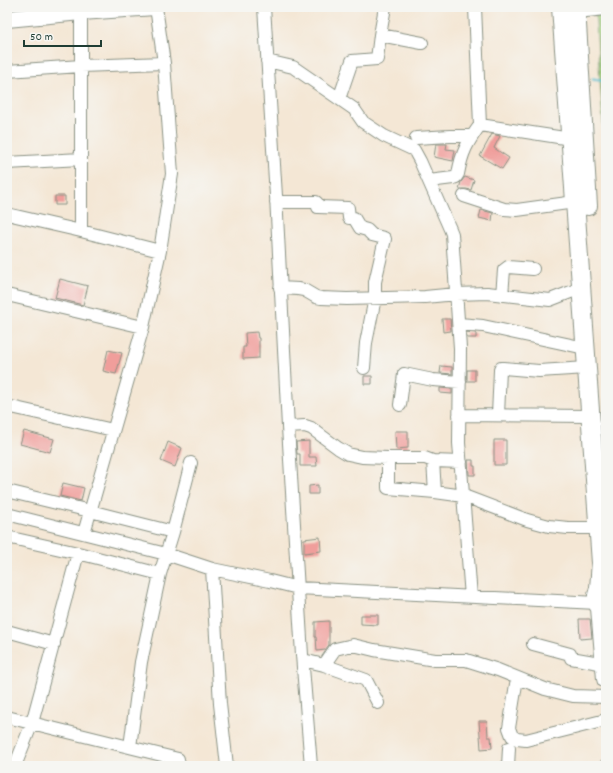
<svg xmlns="http://www.w3.org/2000/svg" width="613" height="773" font-family="Dekko,sans-serif">
	<rect width="100%" height="100%" fill="#f6f6f2"/>
	<filter id="ink" filterUnits="userSpaceOnUse"><feTurbulence type="fractalNoise" baseFrequency=".025" numOctaves="2"/><feDisplacementMap in="SourceGraphic" scale="8" xChannelSelector="R" yChannelSelector="G"/><feConvolveMatrix kernelMatrix="1 2 1 2 8 2 1 2 1" color-interpolation-filters="sRGB"/></filter>
	<filter id="wash" filterUnits="userSpaceOnUse"><feTurbulence type="fractalNoise" baseFrequency=".012" numOctaves="4" result="noise"/><feDisplacementMap in="SourceGraphic" scale="16" xChannelSelector="R" yChannelSelector="G"/><feGaussianBlur stdDeviation="0.9" result="paint"/><feColorMatrix in="noise" values="0 0 0 0 0 0 0 0 0 0 0 0 0 0 0 0 0 1.4 0 .05"/><feComposite in="paint" operator="in"/></filter>
	<g filter="url(#wash)">
		<rect width="100%" height="100%" fill="#f4e7d5"/>
		<!-- green -->
		<path fill="#a6d481" stroke="#62885a" d="M595,7H606V164Z"/>
		<g fill="none" stroke-linecap="round" stroke-linejoin="round">
			<!-- stream -->
			<path stroke="#59c2d5" stroke-width="3" d="M593,79L606,81"/>
		</g>
		<g id="blocks">
			<!-- building -->
			<path fill="#f09e9b" d="M492,134L500,136L494,148L509,158L502,169L480,156Z
				M436,144H447L446,149L455,150L453,161L434,157Z
				M465,177L474,180L471,190L466,189H459L461,182Z
				M55,196H65V205H55Z
				M481,210L493,213L492,221L479,218Z
				M60,279L88,286L83,305L55,298Z
				M442,319H450L451,331L443,332Z
				M257,332L258,338H259V358L243,359V347H246L245,333Z
				M466,332L476,333V338H467Z
				M108,350L122,353L116,374L103,371Z
				M441,366L452,367V374L440,373Z
				M467,370H475V381H467Z
				M364,376H372V384H364Z
				M440,388L452,389V394L440,393Z
				M24,431L54,439L50,452L20,444Z
				M395,431H408V448L396,449Z
				M494,440H506V465H494Z
				M309,441V457H316L317,466H300V454H297L296,442Z
				M168,442L182,448L175,467L161,461Z
				M468,460H473V466H475V475H469Z
				M63,483L84,488L81,501L60,496Z
				M318,485V494H309V486Z
				M320,537L321,551L304,553V539Z
				M361,615H378V625L361,624Z
				M579,619H590L592,638L580,639Z
				M329,621V645L325,650L317,651L316,637H315V622Z
				M479,721H487L488,737H491L492,748L481,749Z"/>
		</g>
	</g>
	<g filter="url(#ink)">
		<use href="#blocks" fill-opacity="0" stroke="#8a9284" stroke-width="1"/>
		<g fill="none" stroke-linecap="round" stroke-linejoin="round">
			<defs>
				<path id="minor" d="M264,7L276,196L288,427L302,655L311,766
					M475,7L480,125L571,139
					M81,12V231
					M576,12L606,9
					M380,35L422,43
					M267,61L293,67L354,109L363,122L384,136L414,150L420,161L450,229L452,234L460,348L459,443L471,597
					M7,71L81,66L164,63
					M339,99L352,61L377,59L380,35L385,7
					M416,138L450,136H472
					M7,163L81,159
					M429,181L453,178L456,177L458,174C462,152 467,143 480,125
					M464,196L504,209L517,210L575,202
					M276,202H316L317,203L318,207L348,208L349,218H354L360,228L367,230L372,235L384,238L385,239L375,282V298L366,343L364,368
					M7,214L81,231L160,251
					M280,288L298,289L304,290L316,297L321,298L347,299L425,297L456,294L487,293L550,300L581,288
					M7,295L143,327
					M502,295L504,270L508,267L533,269
					M459,324L483,326L557,342L585,348
					M400,405L404,374L433,380L460,382
					M7,406L113,430
					M459,415L590,416
					M498,415L500,370L501,368H503L539,371L587,368
					M288,427L305,426L311,428L338,448L348,454L362,457L388,458H425L433,461L461,462
					M388,458V488L435,492L464,496L527,520L549,526L568,528H598
					M433,461L435,492
					M7,491L90,511L173,532
					M7,514L166,554L212,569L270,581L298,588L597,603
					M84,533L143,327L160,251L172,174L164,63L156,7
					M7,537L78,553L160,574
					M212,569L220,704L227,766
					M7,631L54,644
					M533,644L570,654L571,658L605,664
					M303,660L324,665L366,680L378,703
					M324,665L335,649L353,645L374,650L435,660H466L498,670L545,689L573,696L606,697
					M517,678L509,728L512,736L517,739L526,740L606,720
					M7,717L178,759L179,766
					M130,747L141,662L160,574L173,532L191,463
					M15,766L32,723L78,553
					M508,766L509,748
					M605,766L606,765"/>
				<path id="tertiary" d="M7,19L81,12L155,7"/>
				<path id="secondary" d="M561,7L601,563C600,571 600,579 599,587C599,590 597,593 597,596C596,603 599,610 606,611
					M576,7L588,206
					M600,608L606,679"/>
			</defs>
			<!-- minor casing -->
			<use href="#minor" stroke="#8a9284" stroke-width="14"/>
			<!-- tertiary casing -->
			<use href="#tertiary" stroke="#8a9284" stroke-width="18"/>
			<!-- secondary casing -->
			<use href="#secondary" stroke="#8a9284" stroke-width="20"/>
			<!-- minor -->
			<use href="#minor" stroke="#fff" stroke-width="12"/>
			<!-- tertiary -->
			<use href="#tertiary" stroke="#fff" stroke-width="16"/>
			<!-- secondary -->
			<use href="#secondary" stroke="#fff" stroke-width="18"/>
		</g>
	</g>
	<!-- margin -->
	<rect width="613" height="773" fill="none" stroke="#f6f6f2" stroke-width="24"/>
	<!-- scale -->
	<path d="M24 40v6h77v-6" fill="none" stroke="#1f3d34" stroke-width="2"/>
	<text x="30" y="40" font-size="12" fill="#1f3d34" stroke="#f6f6f2" stroke-width="3" paint-order="stroke">50 m</text>
</svg>
